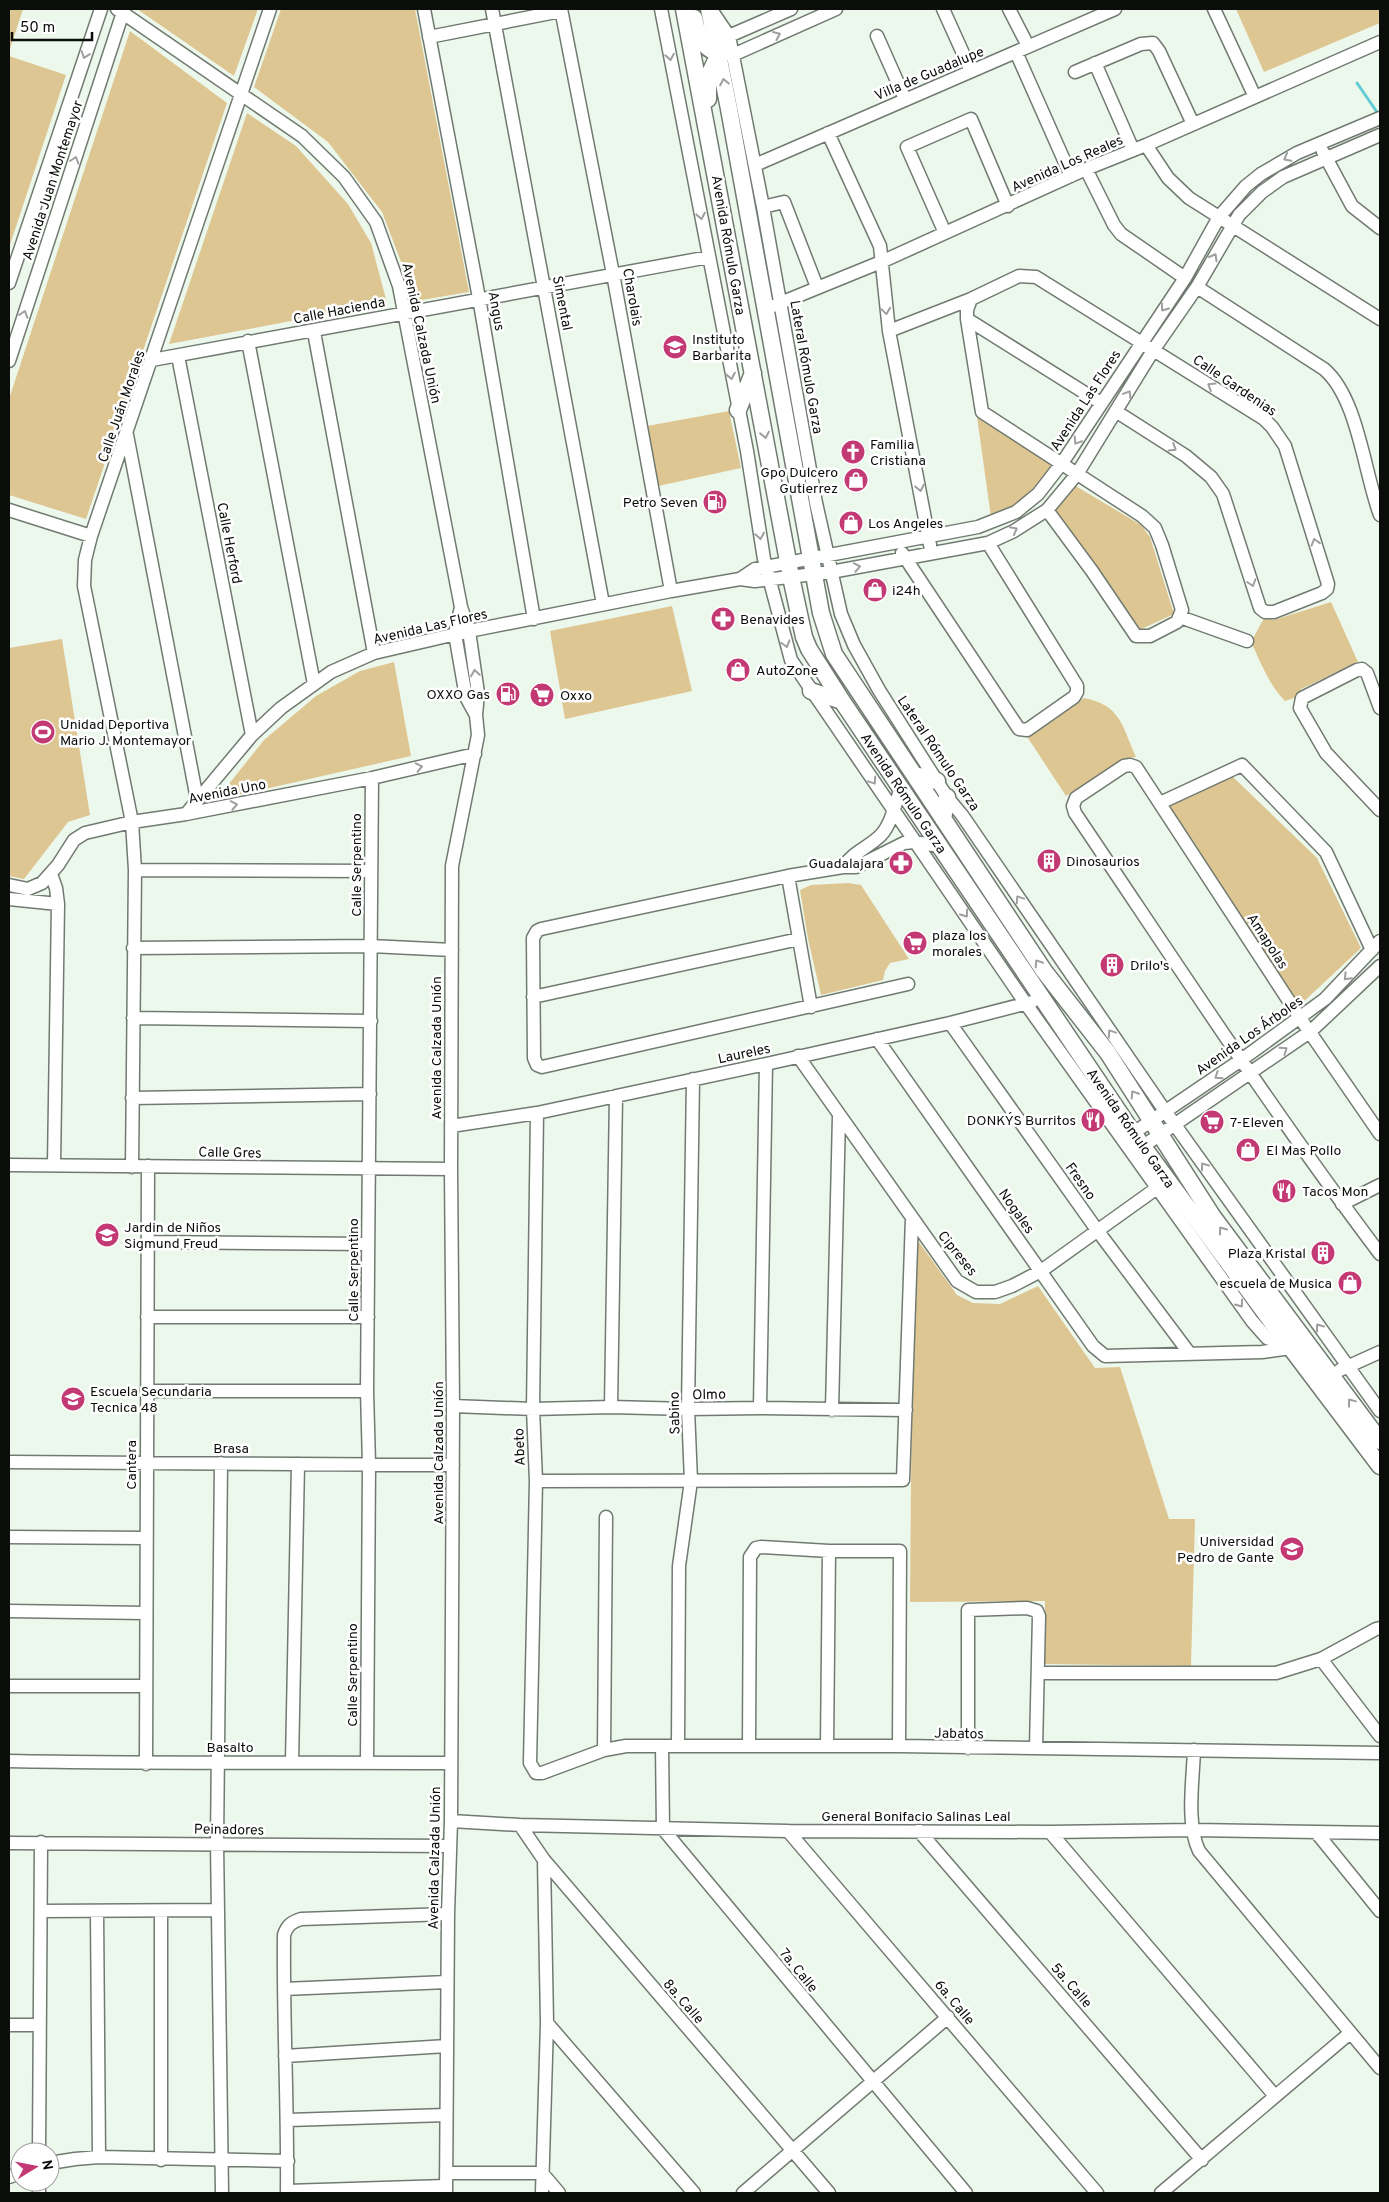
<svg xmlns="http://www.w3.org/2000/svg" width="1389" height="2202" font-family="Overpass,sans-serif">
	<rect width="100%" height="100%" fill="#edf8ed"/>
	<!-- green -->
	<path fill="#dec692" d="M9,9H23L9,52Z
		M137,9H258L234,76Z
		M281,9H415L469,292L416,301L382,212L328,142L254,87Z
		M1236,9H1380V23L1264,72Z
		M130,31L227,103L86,519L9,495V399Z
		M9,56L66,75L9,248Z
		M247,113L296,146L348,204L371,243L387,303L169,344Z
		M729,411L741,468L658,486L647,426Z
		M977,417L1051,465C1033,495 1022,502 991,517Z
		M1074,485L1141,525L1150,537L1174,614L1135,632L1106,579L1054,512Z
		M1331,602L1358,662L1301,689L1294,698L1285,701C1269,685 1261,663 1251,642L1264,618L1274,620Z
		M672,606L692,691L565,719L550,631Z
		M62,639L90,815L68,822L24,879L9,876V648Z
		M394,662L411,756L216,800L264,740L316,696L360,671Z
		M1084,698C1121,705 1122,726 1136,757L1125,759L1066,796L1026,735Z
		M1233,777L1317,858L1361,948L1299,1006L1165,808Z
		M849,883L861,885L909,959L890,963L885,971L883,980L821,995L808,939L800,890L811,885Z
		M916,1238L957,1295L973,1303L1000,1304L1038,1286L1095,1368L1120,1367L1169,1519H1195L1191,1666L1045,1664V1601L910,1602L913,1245Z"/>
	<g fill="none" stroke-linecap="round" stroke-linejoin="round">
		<!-- stream -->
		<path stroke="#61ccd5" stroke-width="3" d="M1357,83L1379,115"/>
		<defs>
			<path id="minor" d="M117,9L302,136L344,177L376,222L399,286L461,607L469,631L478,693L476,715L478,735L452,866L451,1169L453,1406L451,1821L448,1914L446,2193
				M424,9L479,298L534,619
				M492,9L603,604
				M561,9L613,274L671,591
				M661,9L747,451L764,559L791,660L1026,1004L1252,1321L1267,1338L1289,1346
				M943,9L971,71
				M1009,9L1028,46
				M1214,9L1255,97
				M712,11L729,36L763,207L816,503L841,614L854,645L879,690L947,797L962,815L1165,1111L1380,1411
				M877,36L905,99
				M429,37L561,11
				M725,42L729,36L791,9
				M1016,52L1071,176
				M725,54L733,55L836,9
				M1095,63L1133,150
				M1075,72L1141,44L1153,43L1159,51L1193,124
				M828,133L880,246L889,331L930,545
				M1146,145L1168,178L1189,198L1380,319
				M1323,152L1352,206L1380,228
				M755,165L1115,9
				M1086,169L1114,225L1121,234L1185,278
				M763,207L784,202L817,287
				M945,233L907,147L971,119L1008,206
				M9,283L101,9
				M1197,287L1324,369C1358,398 1364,472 1380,515
				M971,299L967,310V319L982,412L1142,516L1155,528L1162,545L1182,610L1177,622L1150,636H1136L1092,571L1047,510
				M773,306L881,262L1086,169L1146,145L1380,42
				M967,319L1101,403
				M889,331L971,299L1019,276L1036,277L1264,419L1272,427L1285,446L1328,584L1327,589L1322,593L1274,612H1265L1260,608L1223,494L1211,477L1186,456L1117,412
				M314,332L374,653
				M248,341L314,684
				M178,356L252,735
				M152,360L709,257
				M9,361L124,9
				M127,435L197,799
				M9,510L91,536
				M902,553L1019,729L1027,730L1074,697L1077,692V686L988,543
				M740,579L755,569L978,527L1016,512L1038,494L1062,463L1185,278L1219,217L1246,186L1261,174L1297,153L1380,118
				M461,607L455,634L466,697L476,715
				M1180,617L1247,641
				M1380,708L1367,673L1362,669L1357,670L1302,698L1300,708L1326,753L1380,810
				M1160,803L1242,765L1326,852L1372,950
				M186,814L252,735L281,708L331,672L374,653L469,631L671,591L740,579L755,581L831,572L988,543L1014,531L1047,510L1077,474L1154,349L1197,287L1239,215L1262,192L1283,177L1380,135
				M843,867C854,851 868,848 881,835C892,823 895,803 901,788
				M135,870L371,871
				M51,874L56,888L58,904L54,1165
				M788,876L811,1007
				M9,885L28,889L42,883L58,865L74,840L85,833L132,822L186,814L372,778L475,754
				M9,899L58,904
				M133,948L371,946L452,950
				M908,984L542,1067L537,1065L534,1058L533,938L537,931L541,929L788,876L843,867H856L904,843L914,842L940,846
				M533,997L799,939
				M133,1018L371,1021
				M950,1023L1097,1230L1190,1354
				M877,1039L1093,1346L1105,1356L1262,1352L1291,1348
				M798,1056L957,1281L976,1292H995L1012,1286L1041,1271L1157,1188
				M132,1098L370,1094
				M537,1113L533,1409L536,1481L530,1763L536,1773H542L604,1750L626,1746H899L1380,1753
				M451,1126L537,1113L766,1064L950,1023L1032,1002
				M1380,1134L1300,1018L1136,767L1130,765L1124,766L1076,798L1073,806L1075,813C1175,961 1272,1111 1380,1254
				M1126,1138L1241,1060L1325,999L1380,941
				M1136,1151L1311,1031L1380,966
				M9,1165L451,1169
				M132,1167L135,870L132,822L84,586L85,560L91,536L270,9
				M1342,1204L1380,1185
				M147,1242L368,1244
				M147,1317H368
				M1340,1370L1380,1352
				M146,1391H367
				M453,1406L533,1409L611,1407L688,1409L760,1408L906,1410
				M611,1407L616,1096
				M760,1408L766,1064
				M832,1410L839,1116
				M9,1462L453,1465
				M221,1463L217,1843L222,2193
				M536,1481L903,1480L912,1218
				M9,1537L146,1538
				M9,1611L146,1613
				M1321,1659L1380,1736
				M1038,1673H1276L1321,1659L1376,1629L1380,1628
				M9,1686H146
				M678,1745L679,1566L691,1481L688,1409L693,1079
				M749,1745L750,1557L756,1548L761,1547L829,1551H900L899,1746
				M662,1746L663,1829L966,2193
				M827,1746L829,1551
				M968,1748V1610L1027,1608L1037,1611L1039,1616L1036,1748
				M604,1750L606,1517
				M1194,1750C1193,1780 1186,1824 1199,1851L1380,2068
				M9,1761C156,1764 303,1762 451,1763
				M292,1762L298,1464
				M367,1763L369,1464L367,1391L372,778
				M146,1764L148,1166
				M451,1821L520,1825L788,1831L1050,1832L1193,1830L1380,1833
				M520,1825L544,1860L829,2193
				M788,1831L1097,2193
				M919,1831L1202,2160
				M1050,1832L1275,2096
				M1316,1832L1380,1911
				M9,1843L450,1846
				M41,1911L218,1910
				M97,1912L99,2157
				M284,1989L447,1982
				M547,2023L694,2193
				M9,2025H40
				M285,2056L447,2046
				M288,2120L446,2115
				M39,2152L41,1842
				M161,2160V1911
				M50,2163L75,2159L99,2157L288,2161
				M446,2173H542L559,2193
				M9,2177L20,2173
				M39,2182V2193
				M287,2191L446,2186
				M287,2193C288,2107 283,2021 284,1935C287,1925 292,1922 301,1919L448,1914
				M542,2193L547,2023L544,1860
				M743,2193L948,2017
				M1161,2193L1350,2033"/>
			<path id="major" d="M684,9L791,577L804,637L809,649L842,701L1133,1133L1291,1348L1380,1466
				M709,9L729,109L821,613L834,654L1044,971L1108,1053L1213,1217L1380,1441
				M694,18C697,34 702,48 719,54
				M708,99V77L719,54
				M738,410L753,373
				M811,691L842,701
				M915,775L937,781
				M943,819L947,797"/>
		</defs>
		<!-- minor casing -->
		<use href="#minor" stroke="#717a70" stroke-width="15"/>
		<!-- major casing -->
		<use href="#major" stroke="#717a70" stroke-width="19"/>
		<!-- minor -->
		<use href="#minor" stroke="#fff" stroke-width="12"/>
		<!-- major -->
		<use href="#major" stroke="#fff" stroke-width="16"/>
	</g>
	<!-- one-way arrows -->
	<defs><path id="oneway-chevron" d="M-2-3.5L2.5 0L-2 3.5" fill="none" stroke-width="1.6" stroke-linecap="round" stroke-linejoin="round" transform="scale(1.25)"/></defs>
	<g stroke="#9d9e9d">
		<use href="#oneway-chevron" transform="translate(777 35) rotate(-24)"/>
		<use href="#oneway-chevron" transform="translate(85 55) rotate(109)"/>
		<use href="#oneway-chevron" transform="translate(670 57) rotate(81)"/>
		<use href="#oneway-chevron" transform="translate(724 82) rotate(-101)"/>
		<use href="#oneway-chevron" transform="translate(1287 158) rotate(152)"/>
		<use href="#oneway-chevron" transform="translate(75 160) rotate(-72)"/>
		<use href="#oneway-chevron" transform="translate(701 216) rotate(79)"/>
		<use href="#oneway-chevron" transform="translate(1214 257) rotate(-60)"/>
		<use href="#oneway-chevron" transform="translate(1164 308) rotate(125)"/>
		<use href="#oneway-chevron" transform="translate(886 311) rotate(82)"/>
		<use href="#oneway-chevron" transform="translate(24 314) rotate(-72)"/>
		<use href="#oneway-chevron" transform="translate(731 376) rotate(79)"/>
		<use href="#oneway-chevron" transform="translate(1211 386) rotate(-148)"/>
		<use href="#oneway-chevron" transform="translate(1128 394) rotate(-59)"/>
		<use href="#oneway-chevron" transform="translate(765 435) rotate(79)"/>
		<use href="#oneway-chevron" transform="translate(1077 441) rotate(123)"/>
		<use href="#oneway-chevron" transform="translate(1173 448) rotate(32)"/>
		<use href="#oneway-chevron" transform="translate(920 488) rotate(79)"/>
		<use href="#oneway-chevron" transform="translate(1014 530) rotate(-28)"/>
		<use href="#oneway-chevron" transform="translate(760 536) rotate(81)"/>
		<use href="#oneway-chevron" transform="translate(1315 542) rotate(-107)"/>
		<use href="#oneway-chevron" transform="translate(857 567) rotate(-11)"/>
		<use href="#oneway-chevron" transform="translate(1252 583) rotate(72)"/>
		<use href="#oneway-chevron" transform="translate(786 644) rotate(74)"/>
		<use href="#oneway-chevron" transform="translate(475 673) rotate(-99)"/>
		<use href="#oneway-chevron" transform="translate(419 767) rotate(-13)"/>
		<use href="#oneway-chevron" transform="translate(873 781) rotate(56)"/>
		<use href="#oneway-chevron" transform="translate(234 805) rotate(-11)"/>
		<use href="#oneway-chevron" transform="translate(1019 899) rotate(-124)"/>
		<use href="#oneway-chevron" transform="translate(965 914) rotate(55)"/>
		<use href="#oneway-chevron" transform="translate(1038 963) rotate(-123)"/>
		<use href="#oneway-chevron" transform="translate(1347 977) rotate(134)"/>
		<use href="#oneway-chevron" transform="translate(1111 1033) rotate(-124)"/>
		<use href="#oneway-chevron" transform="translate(1284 1050) rotate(-35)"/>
		<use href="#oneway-chevron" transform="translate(1218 1076) rotate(146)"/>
		<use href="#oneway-chevron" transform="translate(1134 1094) rotate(-123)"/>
		<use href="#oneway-chevron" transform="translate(1204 1166) rotate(-126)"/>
		<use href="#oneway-chevron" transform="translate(1222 1230) rotate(-126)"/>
		<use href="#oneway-chevron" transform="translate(1240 1304) rotate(54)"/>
		<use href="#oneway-chevron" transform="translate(1319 1327) rotate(-126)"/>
		<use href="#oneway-chevron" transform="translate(1351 1402) rotate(-127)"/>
	</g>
	<!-- icons -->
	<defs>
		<symbol id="school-disc" viewBox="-11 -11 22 22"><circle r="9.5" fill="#c33974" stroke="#fff"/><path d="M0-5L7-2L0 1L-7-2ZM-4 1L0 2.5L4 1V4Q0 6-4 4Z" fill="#fff"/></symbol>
		<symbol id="church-disc" viewBox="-11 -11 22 22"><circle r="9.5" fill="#c33974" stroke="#fff"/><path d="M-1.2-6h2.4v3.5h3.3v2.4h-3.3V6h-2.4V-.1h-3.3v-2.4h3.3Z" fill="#fff"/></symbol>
		<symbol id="shop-disc" viewBox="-11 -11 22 22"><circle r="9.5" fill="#c33974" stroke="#fff"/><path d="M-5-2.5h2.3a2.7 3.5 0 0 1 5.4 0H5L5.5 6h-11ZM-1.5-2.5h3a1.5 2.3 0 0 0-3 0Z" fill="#fff"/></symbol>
		<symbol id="fuel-disc" viewBox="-11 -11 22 22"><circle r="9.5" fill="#c33974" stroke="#fff"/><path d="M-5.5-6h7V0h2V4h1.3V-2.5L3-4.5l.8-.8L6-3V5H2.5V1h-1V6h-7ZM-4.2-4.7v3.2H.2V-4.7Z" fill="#fff"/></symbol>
		<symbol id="pharmacy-disc" viewBox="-11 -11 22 22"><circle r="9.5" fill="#c33974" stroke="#fff"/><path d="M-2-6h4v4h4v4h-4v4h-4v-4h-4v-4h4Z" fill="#fff"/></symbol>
		<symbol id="supermarket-disc" viewBox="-11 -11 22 22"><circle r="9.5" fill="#c33974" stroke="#fff"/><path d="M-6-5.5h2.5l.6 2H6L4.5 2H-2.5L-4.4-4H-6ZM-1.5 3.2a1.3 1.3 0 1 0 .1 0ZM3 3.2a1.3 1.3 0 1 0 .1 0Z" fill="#fff"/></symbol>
		<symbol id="stadium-disc" viewBox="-11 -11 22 22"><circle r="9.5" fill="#c33974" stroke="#fff"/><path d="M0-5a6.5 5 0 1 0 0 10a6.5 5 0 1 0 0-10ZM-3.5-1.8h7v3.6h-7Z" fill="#fff"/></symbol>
		<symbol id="building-disc" viewBox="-11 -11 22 22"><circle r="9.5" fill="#c33974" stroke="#fff"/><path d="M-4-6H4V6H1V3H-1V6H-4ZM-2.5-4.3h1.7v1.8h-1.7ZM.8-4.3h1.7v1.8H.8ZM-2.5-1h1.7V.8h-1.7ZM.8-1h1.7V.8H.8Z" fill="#fff"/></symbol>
		<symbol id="restaurant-disc" viewBox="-11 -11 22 22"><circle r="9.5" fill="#c33974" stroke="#fff"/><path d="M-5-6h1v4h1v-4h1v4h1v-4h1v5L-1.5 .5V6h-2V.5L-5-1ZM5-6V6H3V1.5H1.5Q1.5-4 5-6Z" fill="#fff"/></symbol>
	</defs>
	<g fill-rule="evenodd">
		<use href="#school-disc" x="661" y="333" width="28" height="28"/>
		<use href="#church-disc" x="839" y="438" width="28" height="28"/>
		<use href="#shop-disc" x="842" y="466" width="28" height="28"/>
		<use href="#fuel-disc" x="701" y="488" width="28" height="28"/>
		<use href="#shop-disc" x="837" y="509" width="28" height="28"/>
		<use href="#shop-disc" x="861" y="576" width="28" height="28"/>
		<use href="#pharmacy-disc" x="709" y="605" width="28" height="28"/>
		<use href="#shop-disc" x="724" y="656" width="28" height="28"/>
		<use href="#fuel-disc" x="494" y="680" width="28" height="28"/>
		<use href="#supermarket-disc" x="528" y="681" width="28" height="28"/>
		<use href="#stadium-disc" x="29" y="718" width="28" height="28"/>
		<use href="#building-disc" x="1035" y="847" width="28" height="28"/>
		<use href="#pharmacy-disc" x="887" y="849" width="28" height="28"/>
		<use href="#supermarket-disc" x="901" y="929" width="28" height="28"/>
		<use href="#building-disc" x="1098" y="951" width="28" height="28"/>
		<use href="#restaurant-disc" x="1079" y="1106" width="28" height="28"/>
		<use href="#supermarket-disc" x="1198" y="1108" width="28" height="28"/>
		<use href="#shop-disc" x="1234" y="1136" width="28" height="28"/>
		<use href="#restaurant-disc" x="1270" y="1177" width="28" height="28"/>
		<use href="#school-disc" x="93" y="1221" width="28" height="28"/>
		<use href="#building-disc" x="1309" y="1239" width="28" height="28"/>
		<use href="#shop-disc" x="1336" y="1269" width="28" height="28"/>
		<use href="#school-disc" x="59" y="1385" width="28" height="28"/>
		<use href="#school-disc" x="1278" y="1535" width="28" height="28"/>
	</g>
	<g text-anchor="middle" stroke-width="5" stroke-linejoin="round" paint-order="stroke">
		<!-- street labels -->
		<g font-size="14" fill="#0a0d09" stroke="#fff">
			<text transform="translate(929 73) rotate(-23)" y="5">Villa de Guadalupe</text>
			<text transform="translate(1067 163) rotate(-24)" y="5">Avenida Los Reales</text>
			<text transform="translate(52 180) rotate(-72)" y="5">Avenida Juan Montemayor</text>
			<text transform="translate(729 245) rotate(80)" y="5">Avenida Rómulo Garza</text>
			<text transform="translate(633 297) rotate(80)" y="5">Charolais</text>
			<text transform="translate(563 303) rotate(79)" y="5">Simental</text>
			<text transform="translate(339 310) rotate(-11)" y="5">Calle Hacienda</text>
			<text transform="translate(497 311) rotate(80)" y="5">Angus</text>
			<text transform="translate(422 333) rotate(78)" y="5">Avenida Calzada Unión</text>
			<text transform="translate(807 367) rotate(80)" y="5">Lateral Rómulo Garza</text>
			<text transform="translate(1235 385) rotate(34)" y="5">Calle Gardenias</text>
			<text transform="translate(1085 400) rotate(-57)" y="5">Avenida Las Flores</text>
			<text transform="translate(121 406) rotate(-71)" y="5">Calle Juán Morales</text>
			<text transform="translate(230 543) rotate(79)" y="5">Calle Herford</text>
			<text transform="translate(430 626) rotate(-13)" y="5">Avenida Las Flores</text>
			<text transform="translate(939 753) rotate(56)" y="5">Lateral Rómulo Garza</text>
			<text transform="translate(227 791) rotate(-11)" y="5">Avenida Uno</text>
			<text transform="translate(904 793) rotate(56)" y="5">Avenida Rómulo Garza</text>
			<text transform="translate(356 865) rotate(-90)" y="5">Calle Serpentino</text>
			<text transform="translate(1268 941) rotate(57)" y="5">Amapolas</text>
			<text transform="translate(1249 1035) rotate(-35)" y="5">Avenida Los Árboles</text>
			<text transform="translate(436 1048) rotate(-90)" y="5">Avenida Calzada Unión</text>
			<text transform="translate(744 1053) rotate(-12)" y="5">Laureles</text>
			<text transform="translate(1131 1128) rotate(55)" y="5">Avenida Rómulo Garza</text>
			<text transform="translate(230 1152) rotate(1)" y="5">Calle Gres</text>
			<text transform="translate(1081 1181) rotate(55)" y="5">Fresno</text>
			<text transform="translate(1017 1211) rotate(55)" y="5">Nogales</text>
			<text transform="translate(958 1253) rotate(51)" y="5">Cipreses</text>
			<text transform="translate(353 1270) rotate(-90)" y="5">Calle Serpentino</text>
			<text transform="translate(709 1394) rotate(-1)" y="5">Olmo</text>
			<text transform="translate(674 1413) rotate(-91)" y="5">Sabino</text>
			<text transform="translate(519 1447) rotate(-92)" y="5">Abeto</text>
			<text x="231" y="1453">Brasa</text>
			<text transform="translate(438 1453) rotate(-90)" y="5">Avenida Calzada Unión</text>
			<text transform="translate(131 1465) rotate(-90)" y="5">Cantera</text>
			<text transform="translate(352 1675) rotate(-90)" y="5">Calle Serpentino</text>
			<text transform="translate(959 1733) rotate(1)" y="5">Jabatos</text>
			<text x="230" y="1752">Basalto</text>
			<text x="916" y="1821">General Bonifacio Salinas Leal</text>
			<text transform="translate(229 1829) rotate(1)" y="5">Peinadores</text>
			<text transform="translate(434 1858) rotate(-89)" y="5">Avenida Calzada Unión</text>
			<text transform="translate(799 1970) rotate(51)" y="5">7a. Calle</text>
			<text transform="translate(1072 1985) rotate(49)" y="5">5a. Calle</text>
			<text transform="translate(684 2001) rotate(49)" y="5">8a. Calle</text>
			<text transform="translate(955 2002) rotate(50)" y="5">6a. Calle</text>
		</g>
		<!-- poi labels -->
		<g font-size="14" fill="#0a0d09" stroke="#fff" text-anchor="start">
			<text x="692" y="344">Instituto<tspan x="692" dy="16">Barbarita</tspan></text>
			<text x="870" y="449">Familia<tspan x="870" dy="16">Cristiana</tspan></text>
			<text x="838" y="477" text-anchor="end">Gpo Dulcero<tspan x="838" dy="16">Gutierrez</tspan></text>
			<text x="698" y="507" text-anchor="end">Petro Seven</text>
			<text x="868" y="528">Los Angeles</text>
			<text x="892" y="595">i24h</text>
			<text x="740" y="624">Benavides</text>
			<text x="756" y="675">AutoZone</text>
			<text x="490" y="699" text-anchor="end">OXXO Gas</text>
			<text x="560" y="700">Oxxo</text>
			<text x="60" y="729">Unidad Deportiva<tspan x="60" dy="16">Mario J. Montemayor</tspan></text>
			<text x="1066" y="866">Dinosaurios</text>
			<text x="884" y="868" text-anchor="end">Guadalajara</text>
			<text x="932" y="940">plaza los<tspan x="932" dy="16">morales</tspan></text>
			<text x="1130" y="970">Drilo's</text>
			<text x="1076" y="1125" text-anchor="end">DONKY´S Burritos</text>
			<text x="1230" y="1127">7-Eleven</text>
			<text x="1266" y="1155">El Mas Pollo</text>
			<text x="1302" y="1196">Tacos Mon</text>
			<text x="124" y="1232">Jardin de Niños<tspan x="124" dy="16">Sigmund Freud</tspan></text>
			<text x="1306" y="1258" text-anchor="end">Plaza Kristal</text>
			<text x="1332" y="1288" text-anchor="end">escuela de Musica</text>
			<text x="90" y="1396">Escuela Secundaria<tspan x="90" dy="16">Tecnica 48</tspan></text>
			<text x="1274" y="1546" text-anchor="end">Universidad<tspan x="1274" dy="16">Pedro de Gante</tspan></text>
		</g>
	</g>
	<!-- border -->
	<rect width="1389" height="2202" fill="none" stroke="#0a0d09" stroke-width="20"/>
	<!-- north arrow -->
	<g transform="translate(35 2167) rotate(80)"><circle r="24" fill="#ffffff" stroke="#9d9e9d"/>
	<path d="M0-4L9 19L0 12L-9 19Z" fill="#c33974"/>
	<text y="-8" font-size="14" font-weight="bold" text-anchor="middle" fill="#0a0d09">N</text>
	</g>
	<!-- scale -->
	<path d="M12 32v8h80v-8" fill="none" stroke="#0a0d09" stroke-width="2.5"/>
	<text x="20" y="32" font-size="15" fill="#0a0d09" stroke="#ffffff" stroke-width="4" paint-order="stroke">50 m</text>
</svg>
